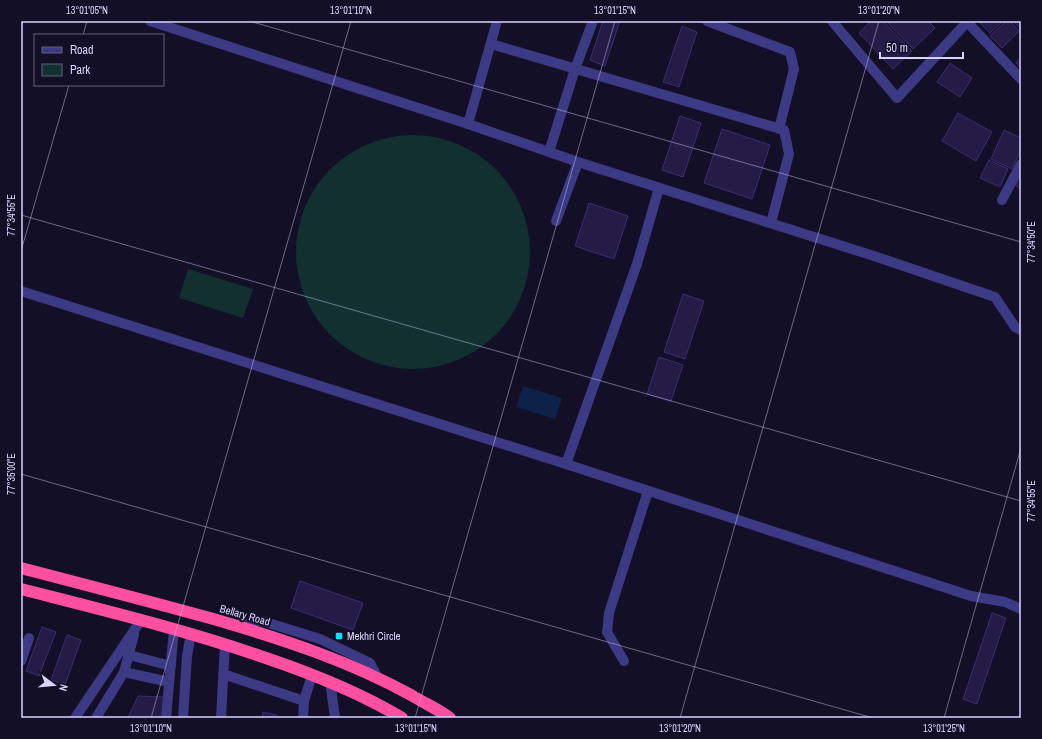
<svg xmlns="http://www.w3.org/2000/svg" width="1042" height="739" font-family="'Archivo Narrow',sans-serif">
	<rect width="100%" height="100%" fill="#130f26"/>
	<!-- green -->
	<path fill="#12302f" d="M296 252a117 117 0 1 1 234 0a117 117 0 1 1-234 0Z
		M188,269L253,289L243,318L179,298Z"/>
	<!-- water -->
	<path fill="#0c2248" d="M523,386L562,398L555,419L516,407Z"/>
	<!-- building -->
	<path fill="#241b47" stroke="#3b2d73" d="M603,21H620L605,66L590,60Z
		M871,21H883L912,51L893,69L859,33Z
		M886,21H928L935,28L913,49Z
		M978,21H1003L990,33Z
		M1006,21H1010L1019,31L1002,48L990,36Z
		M1013,21H1021V28H1020Z
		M682,26L697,32L679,87L663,82Z
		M1021,57V68L1016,63Z
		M950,63L972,78L960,97L937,82Z
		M958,113L992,132L976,161L942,141Z
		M680,116L701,123L683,177L662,170Z
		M722,129L770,145L752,199L704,183Z
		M1004,130L1021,138V150L1012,169L991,159Z
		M989,160L1008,169L1000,187L980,178Z
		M1021,171V189L1013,184Z
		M589,203L628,216L614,259L575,246Z
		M683,294L704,301L685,359L664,352Z
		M659,357L683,365L671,401L647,394Z
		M300,581L363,603L353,630L291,608Z
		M992,613L1006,618L977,704L963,699Z
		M42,627L56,632L39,676L26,671Z
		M67,635L81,640L65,685L51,680Z
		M138,696L164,697L163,718H128Z
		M263,712L277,715V718H262Z"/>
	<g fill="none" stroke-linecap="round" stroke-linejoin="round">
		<!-- minor -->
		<path stroke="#3d3a85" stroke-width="10" d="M150,21L468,124L497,21
			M707,21L790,52L794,69L779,129
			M832,21L897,98L968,21
			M967,22L1021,79
			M491,44L784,130L789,154L771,223
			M468,124L578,162L874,256L995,297L1015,327L1021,330
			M549,152L575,69L593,21
			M1002,200L1021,164
			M556,221L578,162
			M21,291L566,464L971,596L1005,602L1021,609
			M566,464L637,264L659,188
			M237,625L262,621L320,639L370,663L378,678
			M129,655L171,666
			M21,661L29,638
			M624,661L607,632L609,613L648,491
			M124,672L169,682
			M223,674L304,701L312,675
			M330,681L335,718
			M75,718L141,620
			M96,718L124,672L134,635
			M166,718L174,629
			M183,718L187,656L191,634
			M221,718L225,644
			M303,718L304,701"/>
		<!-- highway -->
		<path stroke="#ff4fa3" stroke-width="12" d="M21,568C86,585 152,602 217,620C285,640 349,661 411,695C424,703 438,709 450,718
			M21,589C103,610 186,630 266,658C313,674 359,692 402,718"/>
	</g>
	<!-- ticks -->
	<path fill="none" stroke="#d9d4ff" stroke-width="1" stroke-opacity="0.45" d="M249,21L1021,242M83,35L87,21M21,215L1021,501M21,251L69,85M21,474L873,718M151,718L351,21M415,718L615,21M680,718L879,21M944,718L1021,448"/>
	<!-- markers -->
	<rect fill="#00e5ff" stroke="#130f26" stroke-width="1.5" x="335" y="632" width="8" height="8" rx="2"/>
	<g text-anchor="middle" stroke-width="4" stroke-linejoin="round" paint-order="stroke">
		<!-- street labels -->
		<g font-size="11" fill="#d9d4ff" stroke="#130f26">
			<text transform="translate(245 615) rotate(16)" y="4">Bellary Road</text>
		</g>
		<!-- poi labels -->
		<g font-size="11" fill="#d9d4ff" stroke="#130f26" text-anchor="start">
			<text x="347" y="640">Mekhri Circle</text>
		</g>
	</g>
	<!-- border -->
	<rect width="1042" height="739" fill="none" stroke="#130f26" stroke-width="44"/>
	<!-- legend -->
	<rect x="34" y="34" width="130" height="52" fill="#130f26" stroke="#625e7d"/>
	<rect x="42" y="47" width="20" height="6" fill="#3d3a85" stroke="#625e7d"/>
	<text x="70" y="54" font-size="12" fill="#d9d4ff">Road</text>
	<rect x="42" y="64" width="20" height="12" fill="#12302f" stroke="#625e7d"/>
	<text x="70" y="74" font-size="12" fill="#d9d4ff">Park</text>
	<!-- north arrow -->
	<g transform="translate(54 685) rotate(106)" stroke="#130f26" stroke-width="3" paint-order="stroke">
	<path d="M0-3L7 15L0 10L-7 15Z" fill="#d9d4ff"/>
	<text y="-6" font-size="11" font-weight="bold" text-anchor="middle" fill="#d9d4ff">N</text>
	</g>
	<!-- scale -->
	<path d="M880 52v6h83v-6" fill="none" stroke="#d9d4ff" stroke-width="2"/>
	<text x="886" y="52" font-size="12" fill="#d9d4ff" stroke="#130f26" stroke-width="3" paint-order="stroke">50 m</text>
	<rect x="22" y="22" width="998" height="695" fill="none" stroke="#d9d4ff" stroke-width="1.5"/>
	<g font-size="10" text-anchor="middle" fill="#d9d4ff">
		<text x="87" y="14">13°01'05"N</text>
		<text x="351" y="14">13°01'10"N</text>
		<text x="615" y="14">13°01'15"N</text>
		<text x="879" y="14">13°01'20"N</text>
		<text transform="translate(11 215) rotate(-90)" y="4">77°34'55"E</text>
		<text transform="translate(1031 242) rotate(-90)" y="4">77°34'50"E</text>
		<text transform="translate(11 474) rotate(-90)" y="4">77°35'00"E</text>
		<text transform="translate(1031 501) rotate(-90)" y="4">77°34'55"E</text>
		<text x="151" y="732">13°01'10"N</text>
		<text x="416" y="732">13°01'15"N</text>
		<text x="680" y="732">13°01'20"N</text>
		<text x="944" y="732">13°01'25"N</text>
	</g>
</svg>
